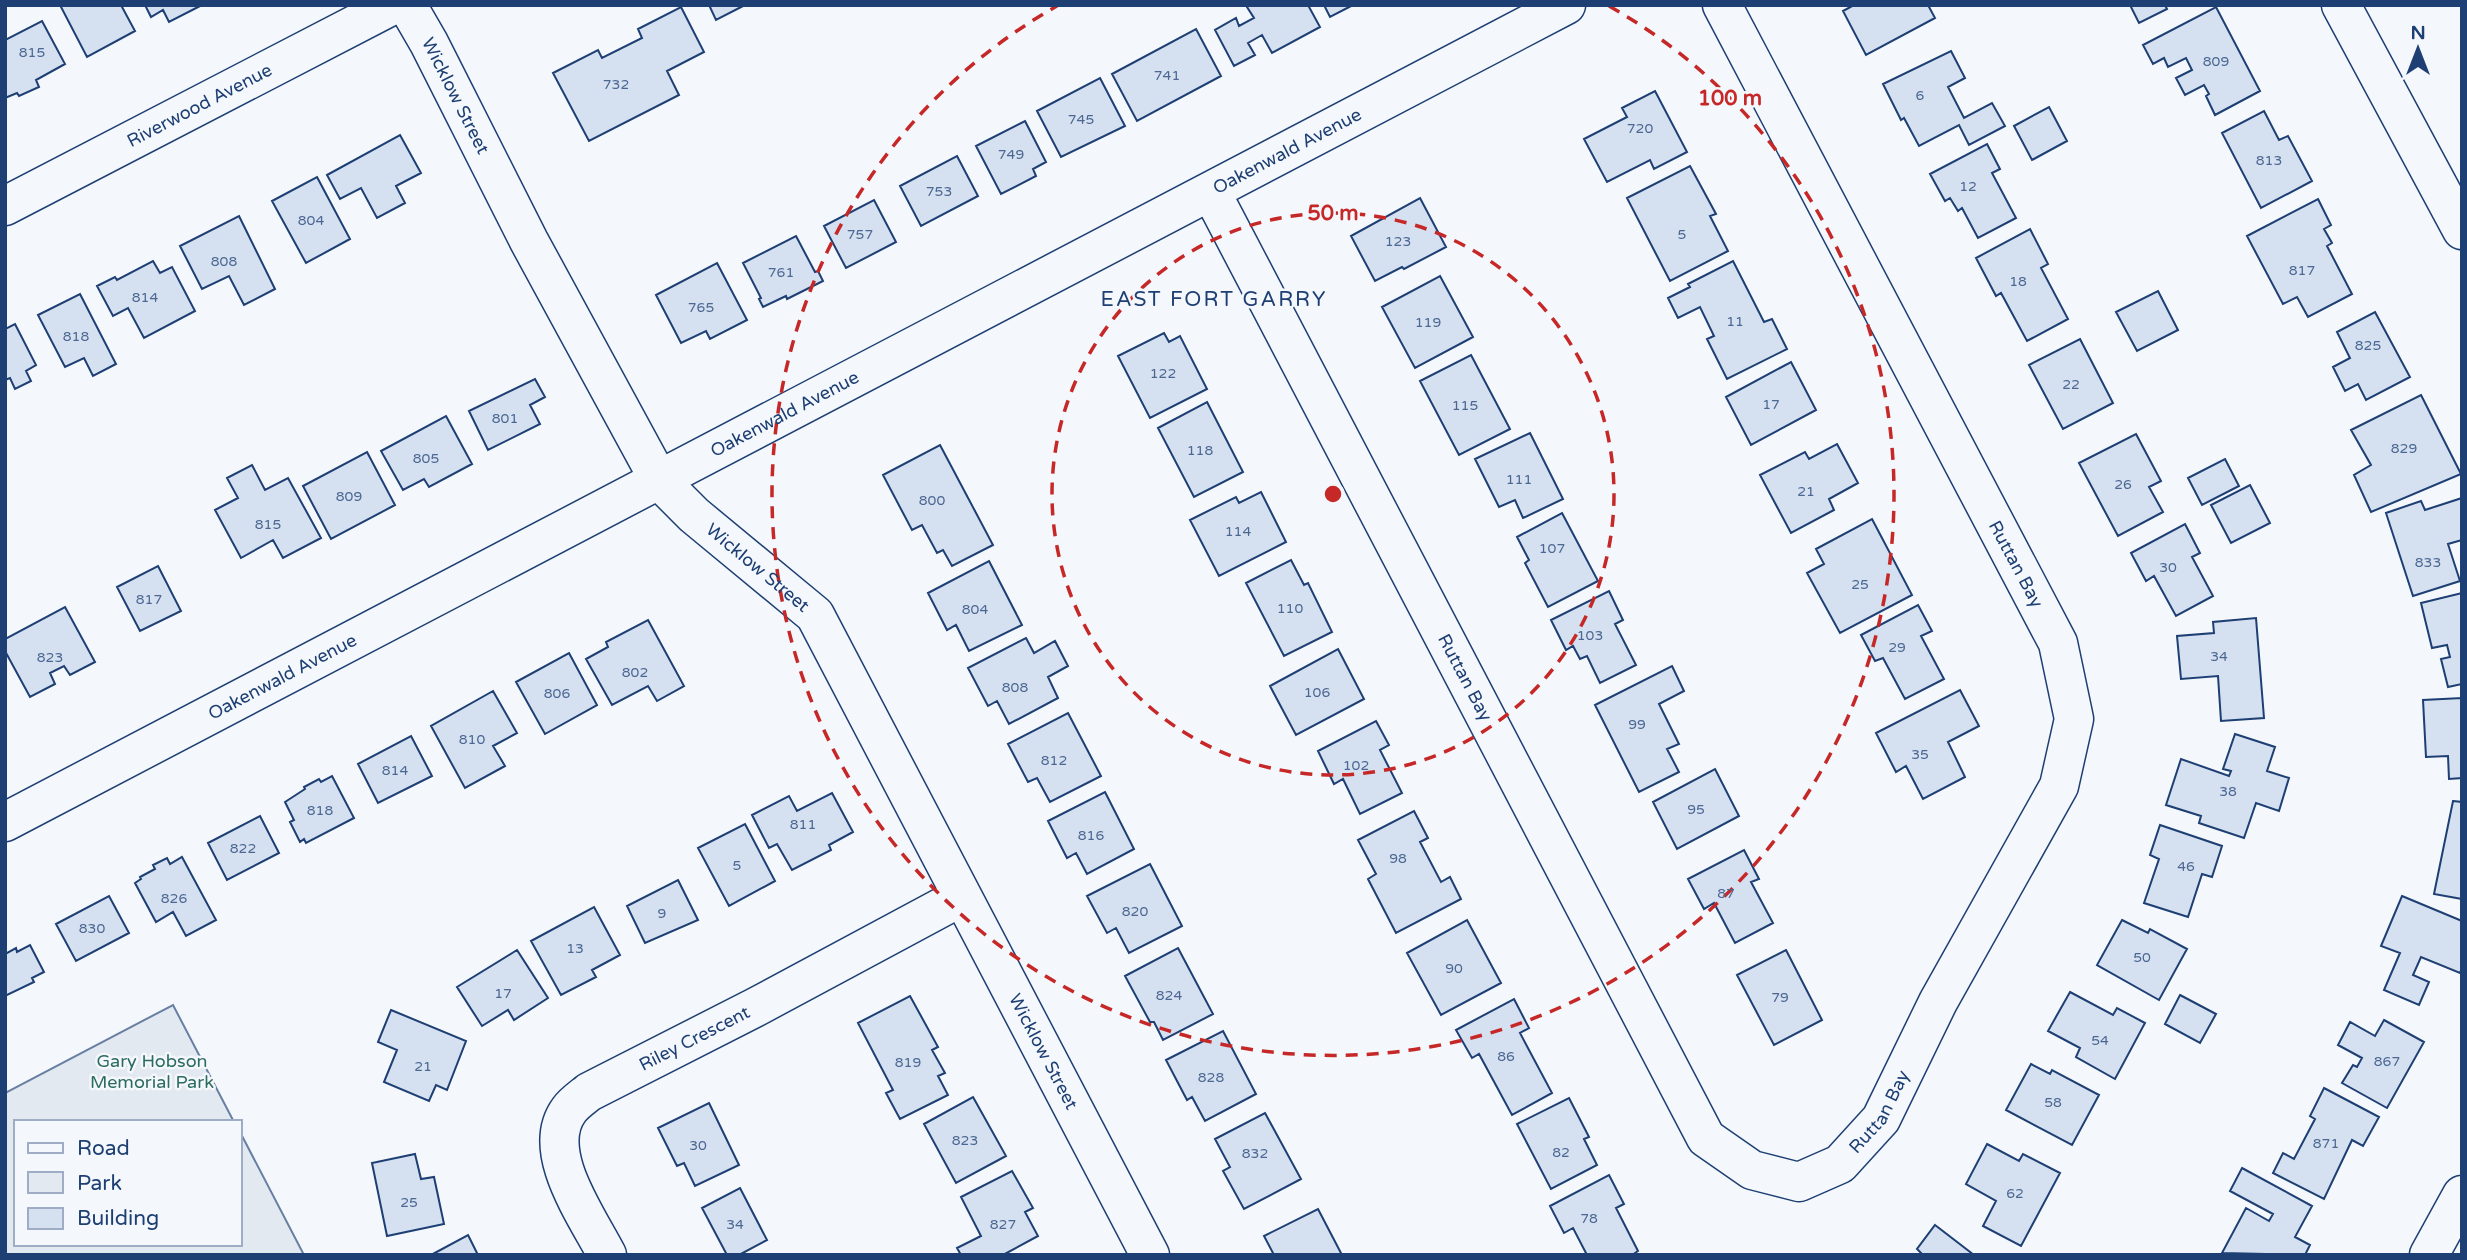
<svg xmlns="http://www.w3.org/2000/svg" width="2467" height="1260" font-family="'Varela Round',sans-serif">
	<rect width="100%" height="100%" fill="#f4f7fb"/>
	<!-- green -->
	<path fill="#e3e9f0" stroke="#687fa3" stroke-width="2" d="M173,1005L234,1122H16V1244H240V1132L304,1255H5V1093Z"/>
	<!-- building -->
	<path fill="#d5e0f0" stroke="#1d3f73" stroke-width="2" d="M60,5H121L135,31L87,57Z
		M145,5H202L169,22L163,10L151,17Z
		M709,5H745L716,20Z
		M1250,5H1308L1320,27L1272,53L1262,35L1248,43L1255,55L1234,66L1215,30L1236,18L1239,26L1254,18L1247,7Z
		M1324,5H1353L1330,17Z
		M1854,5H1928L1935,18L1866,55L1843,11Z
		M2130,5H2165L2167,9L2139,23Z
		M681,7L704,52L667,71L679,95L589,141L553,73L598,50L602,58L642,38L638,29Z
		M2216,7L2260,91L2215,115L2206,96L2209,94L2204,85L2185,95L2176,78L2192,70L2186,58L2168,67L2164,58L2153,64L2143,45Z
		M42,21L65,64L36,80L39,87L19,96L17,93L5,98V40Z
		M1196,29L1221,76L1137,121L1112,74Z
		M1951,51L1965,78L1948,87L1964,118L1992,103L2005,126L1969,145L1959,125L1919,146L1904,118L1901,120L1883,84Z
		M1100,78L1125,126L1061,157L1037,111Z
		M1655,91L1687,152L1654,169L1650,160L1607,182L1584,139L1627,117L1622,108Z
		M2049,107L2067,141L2032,160L2014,126Z
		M2264,111L2279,140L2288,136L2312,181L2261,208L2222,133Z
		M1025,121L1046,162L1033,169L1036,176L1001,194L976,146Z
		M400,135L421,173L396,186L405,203L377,218L361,188L340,199L327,175Z
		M1987,144L2000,169L1992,173L2016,218L1978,238L1962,208L1958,211L1950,198L1945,201L1930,174Z
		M957,156L978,196L921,226L900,186Z
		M1690,166L1716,214L1710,216L1728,251L1670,281L1627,198Z
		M317,177L350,239L306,263L272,201Z
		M1420,198L1446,247L1404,269L1402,267L1375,281L1351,236Z
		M2318,199L2331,225L2324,229L2332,243L2327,246L2352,294L2308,317L2297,297L2283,304L2247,236Z
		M874,200L896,242L846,268L824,226Z
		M239,216L275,289L244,305L229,276L202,289L180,246Z
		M2030,229L2048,264L2041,268L2068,319L2027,341L2001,293L1996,296L1976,258Z
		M796,236L815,272L818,271L823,281L787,299L786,296L763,307L759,299L761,298L743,263Z
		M153,261L160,273L172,267L195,311L144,338L128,308L113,316L97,286L115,277L117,280Z
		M1733,261L1764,322L1772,319L1787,349L1727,379L1707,339L1714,336L1700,307L1678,318L1668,298L1690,287L1688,284Z
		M717,263L747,320L710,339L706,331L681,343L656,295Z
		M1440,276L1473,337L1415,368L1382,307Z
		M2158,291L2178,330L2137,351L2116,312Z
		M80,294L116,364L93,376L84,358L65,367L38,315Z
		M2375,312L2410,377L2366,400L2358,384L2345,391L2333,367L2350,358L2337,332Z
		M15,324L36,365L26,371L31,381L15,389L10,378L5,380V329Z
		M1164,333L1169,342L1180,336L1207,389L1150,418L1118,356Z
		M2080,339L2113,403L2063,429L2029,365Z
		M1471,355L1510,429L1459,455L1420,381Z
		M1791,362L1816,410L1751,445L1726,397Z
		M535,379L545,397L530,405L540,424L488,450L469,411Z
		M2421,395L2461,474L2371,512L2354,475L2371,465L2351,430Z
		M1207,402L1243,472L1194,497L1158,428Z
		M446,416L472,464L429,487L424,479L403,490L381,451Z
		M1530,433L1563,499L1523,518L1515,500L1499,507L1475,459Z
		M2136,434L2161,481L2149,487L2163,512L2118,536L2079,463Z
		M1837,444L1858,483L1829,499L1834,510L1791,533L1760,475L1805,452L1809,459Z
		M940,445L993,545L952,566L943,550L937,553L922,525L912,530L883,475Z
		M367,452L395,505L331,539L303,486Z
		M2225,459L2239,486L2202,505L2188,478Z
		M252,465L265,490L288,478L321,538L283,558L273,540L241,558L215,510L238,498L227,478Z
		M2250,485L2270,523L2231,543L2211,505Z
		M1261,492L1286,542L1219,576L1190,520L1236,497L1239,503Z
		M2462,498V540L2448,544L2460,581L2413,596L2386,513L2421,501L2425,510Z
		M1562,513L1598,581L1548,607L1525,563L1529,560L1517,537Z
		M1872,519L1912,595L1840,633L1807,573L1824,564L1816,549Z
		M2185,524L2200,553L2192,557L2213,596L2176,616L2154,576L2146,581L2131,553Z
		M1291,560L1304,585L1308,583L1332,632L1284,656L1246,583Z
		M989,561L1022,625L969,651L956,625L947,630L928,593Z
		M158,566L181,611L140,631L117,587Z
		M1609,591L1623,620L1615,624L1636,665L1600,683L1587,656L1580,659L1573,646L1566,650L1551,620Z
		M2462,593V684L2448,687L2441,659L2450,657L2447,645L2432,648L2421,603Z
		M1918,605L1932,631L1921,636L1944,679L1905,699L1883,658L1875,661L1861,635Z
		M65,607L95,662L70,675L64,666L50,673L55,684L30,697L5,651V639Z
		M2256,618L2264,718L2221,721L2218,676L2181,679L2177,636L2214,633L2213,622Z
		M648,620L684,686L657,701L648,686L612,705L586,659L608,647L606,642Z
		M1026,638L1034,653L1055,641L1068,666L1048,677L1058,698L1009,724L997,701L988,706L968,668Z
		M1338,649L1364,699L1296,735L1270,686Z
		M569,653L597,705L545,734L516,682Z
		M1672,666L1684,691L1659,704L1679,744L1667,749L1679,772L1639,792L1595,705Z
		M1960,690L1979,726L1948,742L1965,777L1923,799L1906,766L1896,772L1876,733Z
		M493,691L517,733L493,746L505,766L465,788L431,726Z
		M2462,698V778L2449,779L2448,756L2426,757L2423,700Z
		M1068,713L1101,776L1050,802L1037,778L1028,782L1008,744Z
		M1376,721L1389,745L1380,750L1402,793L1360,814L1343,779L1334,784L1318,751Z
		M2235,734L2275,747L2267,771L2289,778L2279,811L2256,803L2244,838L2199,823L2201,816L2166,805L2181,759L2229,776L2231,771L2223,769Z
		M411,736L432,776L378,803L358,764Z
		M1715,769L1739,816L1677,849L1653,802Z
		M332,776L354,818L306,843L304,839L300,842L290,822L294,820L285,802L305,789L304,787L319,779L321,782Z
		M1105,792L1134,849L1087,874L1076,853L1067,858L1048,821Z
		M832,793L853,832L829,845L831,850L792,870L777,844L769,848L752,815L789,796L797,811Z
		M2453,801L2462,802V899L2434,894Z
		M1414,811L1428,838L1420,842L1441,882L1450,877L1461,899L1396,933L1368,879L1376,874L1358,840Z
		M260,816L279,853L227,880L208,843Z
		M745,824L775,881L729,906L698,848Z
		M2160,825L2222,846L2212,877L2202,874L2188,917L2144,903L2159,859L2150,855Z
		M1744,850L1759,879L1751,882L1773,923L1735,943L1714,903L1704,909L1688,879Z
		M182,857L216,920L186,936L173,912L156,922L135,883L141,879L140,877L155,869L153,865L167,858L170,864Z
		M1150,864L1182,926L1129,953L1116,928L1107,933L1087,896Z
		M678,880L698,920L645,943L627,906Z
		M109,896L129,933L76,961L56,924Z
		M2402,896L2462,921V968L2460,973L2421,957L2413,975L2429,982L2419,1005L2384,990L2400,953L2381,946Z
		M594,907L620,955L592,970L596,977L561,995L531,941Z
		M1467,920L1501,983L1441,1015L1407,953Z
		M2122,920L2148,933L2150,929L2187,949L2159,1000L2097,965Z
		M30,945L44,972L32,978L34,982L5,996V954L16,948L17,952Z
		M1178,948L1213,1014L1163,1040L1154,1022H1150L1125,976Z
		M517,950L548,998L514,1020L508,1010L482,1026L457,987Z
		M1786,950L1822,1020L1774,1045L1737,975Z
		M2070,992L2113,1015L2117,1008L2145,1023L2115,1079L2076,1057L2080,1048L2048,1031Z
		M2180,995L2216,1014L2200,1043L2165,1024Z
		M910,996L938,1047L932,1050L945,1073L938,1076L948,1095L900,1119L886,1093L893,1090L858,1023Z
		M1514,999L1529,1028L1520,1033L1552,1093L1512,1115L1479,1054L1472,1058L1456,1030Z
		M391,1010L466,1041L447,1090L436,1085L429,1101L384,1082L397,1050L378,1042Z
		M2384,1020L2424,1042L2387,1108L2342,1083L2353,1065L2357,1067L2362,1058L2338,1045L2350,1022L2375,1036Z
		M1223,1031L1256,1094L1205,1121L1192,1097L1187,1100L1166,1060Z
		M2031,1064L2050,1074L2052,1070L2099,1095L2072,1145L2006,1110Z
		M2324,1088L2379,1117L2363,1146L2352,1140L2324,1199L2273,1173L2283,1153L2294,1159L2315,1119L2310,1116Z
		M973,1097L1006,1156L956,1183L924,1124Z
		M1569,1098L1589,1137L1584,1139L1597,1165L1551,1189L1517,1124Z
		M709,1103L739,1165L695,1186L684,1163L677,1166L658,1128Z
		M1265,1113L1301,1179L1244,1209L1223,1171L1230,1167L1215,1139Z
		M1987,1144L2019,1161L2023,1154L2060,1173L2021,1246L1983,1226L1996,1201L1966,1184Z
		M415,1154L421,1179L434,1177L444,1224L387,1236L372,1163Z
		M2242,1168L2312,1206L2295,1237L2310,1245L2305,1255L2222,1253L2246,1208L2269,1221L2273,1214L2230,1191Z
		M1012,1171L1033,1208L1025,1212L1038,1236L1003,1255H961L957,1248L981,1236L961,1197Z
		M1609,1175L1624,1204L1616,1208L1638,1251L1632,1255H1587L1573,1228L1564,1233L1550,1206Z
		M740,1188L767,1240L739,1255H727L702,1208Z
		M1318,1209L1342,1255H1274L1264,1236Z
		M1935,1225L1974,1255H1923L1917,1249Z
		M468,1235L478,1255H431Z"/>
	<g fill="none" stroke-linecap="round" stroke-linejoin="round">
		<defs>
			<g id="minor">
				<path id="s1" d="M407,5L429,43L529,241L659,480L694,515L815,615L1150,1255"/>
				<path d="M2341,5L2462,230"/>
				<path id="s2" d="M1211,192L1706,1138L1752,1170L1799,1182L1840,1164L1881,1119L1938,1002L2059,786L2074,719L2058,643L1722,5"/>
				<path id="s3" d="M5,206L393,5"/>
				<path id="s4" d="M5,822L1566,5"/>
				<path id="s5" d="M607,1255C587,1216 539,1151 569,1110C574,1103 583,1097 589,1092L756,1007L961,897"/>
				<path d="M2429,1255L2462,1195"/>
			</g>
		</defs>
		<!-- minor casing -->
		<use href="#minor" stroke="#1d3f73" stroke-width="41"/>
		<!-- minor -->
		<use href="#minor" stroke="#f4f7fb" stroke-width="38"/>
	</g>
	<!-- distance rings -->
	<g fill="none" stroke="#c62828" stroke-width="3.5" stroke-dasharray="12 9">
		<circle cx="1333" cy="494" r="281"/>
		<path d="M1609 6A561 561 0 1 1 1057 6"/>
	</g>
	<g text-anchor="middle" stroke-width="5" stroke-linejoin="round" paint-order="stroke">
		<!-- number labels -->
		<g font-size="14" fill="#4b6792">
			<text x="32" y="57">815</text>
			<text x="2216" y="66">809</text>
			<text x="1167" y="80">741</text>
			<text x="616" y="89">732</text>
			<text x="1920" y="100">6</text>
			<text x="1081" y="124">745</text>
			<text x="1640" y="133">720</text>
			<text x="1011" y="159">749</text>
			<text x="2269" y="165">813</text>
			<text x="1968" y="191">12</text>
			<text x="939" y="196">753</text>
			<text x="311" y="225">804</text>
			<text x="860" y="239">757</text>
			<text x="1682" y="239">5</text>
			<text x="1398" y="246">123</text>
			<text x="224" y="266">808</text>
			<text x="2302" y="275">817</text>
			<text x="781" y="277">761</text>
			<text x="2018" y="286">18</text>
			<text x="145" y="302">814</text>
			<text x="701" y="312">765</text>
			<text x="1735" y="326">11</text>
			<text x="1428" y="327">119</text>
			<text x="76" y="341">818</text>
			<text x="2368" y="350">825</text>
			<text x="1163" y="378">122</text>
			<text x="2071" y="389">22</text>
			<text x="1771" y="409">17</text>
			<text x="1465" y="410">115</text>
			<text x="505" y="423">801</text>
			<text x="2404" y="453">829</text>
			<text x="1200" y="455">118</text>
			<text x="426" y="463">805</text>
			<text x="1519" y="484">111</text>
			<text x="2123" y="489">26</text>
			<text x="1806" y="496">21</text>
			<text x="349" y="501">809</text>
			<text x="932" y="505">800</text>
			<text x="268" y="529">815</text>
			<text x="1238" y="536">114</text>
			<text x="1552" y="553">107</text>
			<text x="2428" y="567">833</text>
			<text x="2168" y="572">30</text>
			<text x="1860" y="589">25</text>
			<text x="149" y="604">817</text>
			<text x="1290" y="613">110</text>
			<text x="975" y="614">804</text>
			<text x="1590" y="640">103</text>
			<text x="1897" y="652">29</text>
			<text x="2219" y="661">34</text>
			<text x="50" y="662">823</text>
			<text x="635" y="677">802</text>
			<text x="1015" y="692">808</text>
			<text x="1317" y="697">106</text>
			<text x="557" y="698">806</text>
			<text x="1637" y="729">99</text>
			<text x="472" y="744">810</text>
			<text x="1920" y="759">35</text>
			<text x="1054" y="765">812</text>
			<text x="1356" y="770">102</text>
			<text x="395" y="775">814</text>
			<text x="2228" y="796">38</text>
			<text x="1696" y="814">95</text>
			<text x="320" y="815">818</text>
			<text x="803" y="829">811</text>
			<text x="1091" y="840">816</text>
			<text x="243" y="853">822</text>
			<text x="1398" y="863">98</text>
			<text x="737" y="870">5</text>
			<text x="2186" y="871">46</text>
			<text x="1726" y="898">87</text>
			<text x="174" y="903">826</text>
			<text x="1135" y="916">820</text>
			<text x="662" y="918">9</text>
			<text x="92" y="933">830</text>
			<text x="575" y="953">13</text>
			<text x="2142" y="962">50</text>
			<text x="1454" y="973">90</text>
			<text x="503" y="998">17</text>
			<text x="1169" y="1000">824</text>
			<text x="1780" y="1002">79</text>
			<text x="2100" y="1045">54</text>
			<text x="1506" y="1061">86</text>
			<text x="2387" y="1066">867</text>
			<text x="908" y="1067">819</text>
			<text x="423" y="1071">21</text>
			<text x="1211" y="1082">828</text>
			<text x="2053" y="1107">58</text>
			<text x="965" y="1145">823</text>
			<text x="2326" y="1148">871</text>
			<text x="698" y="1150">30</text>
			<text x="1561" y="1157">82</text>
			<text x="1255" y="1158">832</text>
			<text x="2015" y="1198">62</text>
			<text x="409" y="1207">25</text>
			<text x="1589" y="1223">78</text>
			<text x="735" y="1229">34</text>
			<text x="1003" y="1229">827</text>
		</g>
		<!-- street labels -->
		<g font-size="18" fill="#1d3f73" stroke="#f4f7fb">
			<text dy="6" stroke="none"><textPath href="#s1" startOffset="103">Wicklow Street</textPath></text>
			<text dy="6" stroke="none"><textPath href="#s3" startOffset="219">Riverwood Avenue</textPath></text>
			<text dy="6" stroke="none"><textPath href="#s4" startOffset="1447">Oakenwald Avenue</textPath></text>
			<text dy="6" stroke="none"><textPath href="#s4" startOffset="880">Oakenwald Avenue</textPath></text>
			<text transform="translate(2016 564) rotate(62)" y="6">Ruttan Bay</text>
			<text dy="6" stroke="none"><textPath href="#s1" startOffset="670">Wicklow Street</textPath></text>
			<text dy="6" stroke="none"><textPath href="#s4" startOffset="313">Oakenwald Avenue</textPath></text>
			<text dy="6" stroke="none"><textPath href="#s2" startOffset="548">Ruttan Bay</textPath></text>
			<text dy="6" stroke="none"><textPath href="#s5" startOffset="303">Riley Crescent</textPath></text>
			<text dy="6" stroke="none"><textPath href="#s1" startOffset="1237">Wicklow Street</textPath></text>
			<text dy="6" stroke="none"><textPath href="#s2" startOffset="1283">Ruttan Bay</textPath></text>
		</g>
		<!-- park labels -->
		<g font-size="18" fill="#2c6c60" stroke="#f4f7fb">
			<text x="152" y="1067">Gary Hobson<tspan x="152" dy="21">Memorial Park</tspan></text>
		</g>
		<!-- quarter labels -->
		<g font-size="21" letter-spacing="2" fill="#1d3f73" stroke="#f4f7fb">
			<text x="1214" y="306">EAST FORT GARRY</text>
		</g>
	</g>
	<circle cx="1333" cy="494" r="10" fill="#c62828" stroke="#f4f7fb" stroke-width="3.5"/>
	<g font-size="21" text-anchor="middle" font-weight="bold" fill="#c62828" stroke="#f4f7fb" stroke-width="5" stroke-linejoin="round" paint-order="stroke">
		<text x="1730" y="105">100 m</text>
		<text x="1333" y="220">50 m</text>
	</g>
	<!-- border -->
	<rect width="2467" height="1260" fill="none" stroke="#1d3f73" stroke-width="14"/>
	<!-- legend -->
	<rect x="14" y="1120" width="228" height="126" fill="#f4f7fb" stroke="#9eadc5" stroke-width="2"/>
	<rect x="28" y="1143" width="35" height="10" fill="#f4f7fb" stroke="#9eadc5" stroke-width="2"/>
	<text x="77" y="1155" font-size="21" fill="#1d3f73">Road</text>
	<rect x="28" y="1172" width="35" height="21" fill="#e3e9f0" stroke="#9eadc5" stroke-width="2"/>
	<text x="77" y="1190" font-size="21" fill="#1d3f73">Park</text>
	<rect x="28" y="1208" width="35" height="21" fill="#d5e0f0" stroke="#9eadc5" stroke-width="2"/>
	<text x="77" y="1225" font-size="21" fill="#1d3f73">Building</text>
	<!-- north arrow -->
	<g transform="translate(2418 49)" stroke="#f4f7fb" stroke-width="5" paint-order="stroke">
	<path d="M0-5L12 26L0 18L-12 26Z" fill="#1d3f73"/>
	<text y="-10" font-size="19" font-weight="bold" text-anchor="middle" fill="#1d3f73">N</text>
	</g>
</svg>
